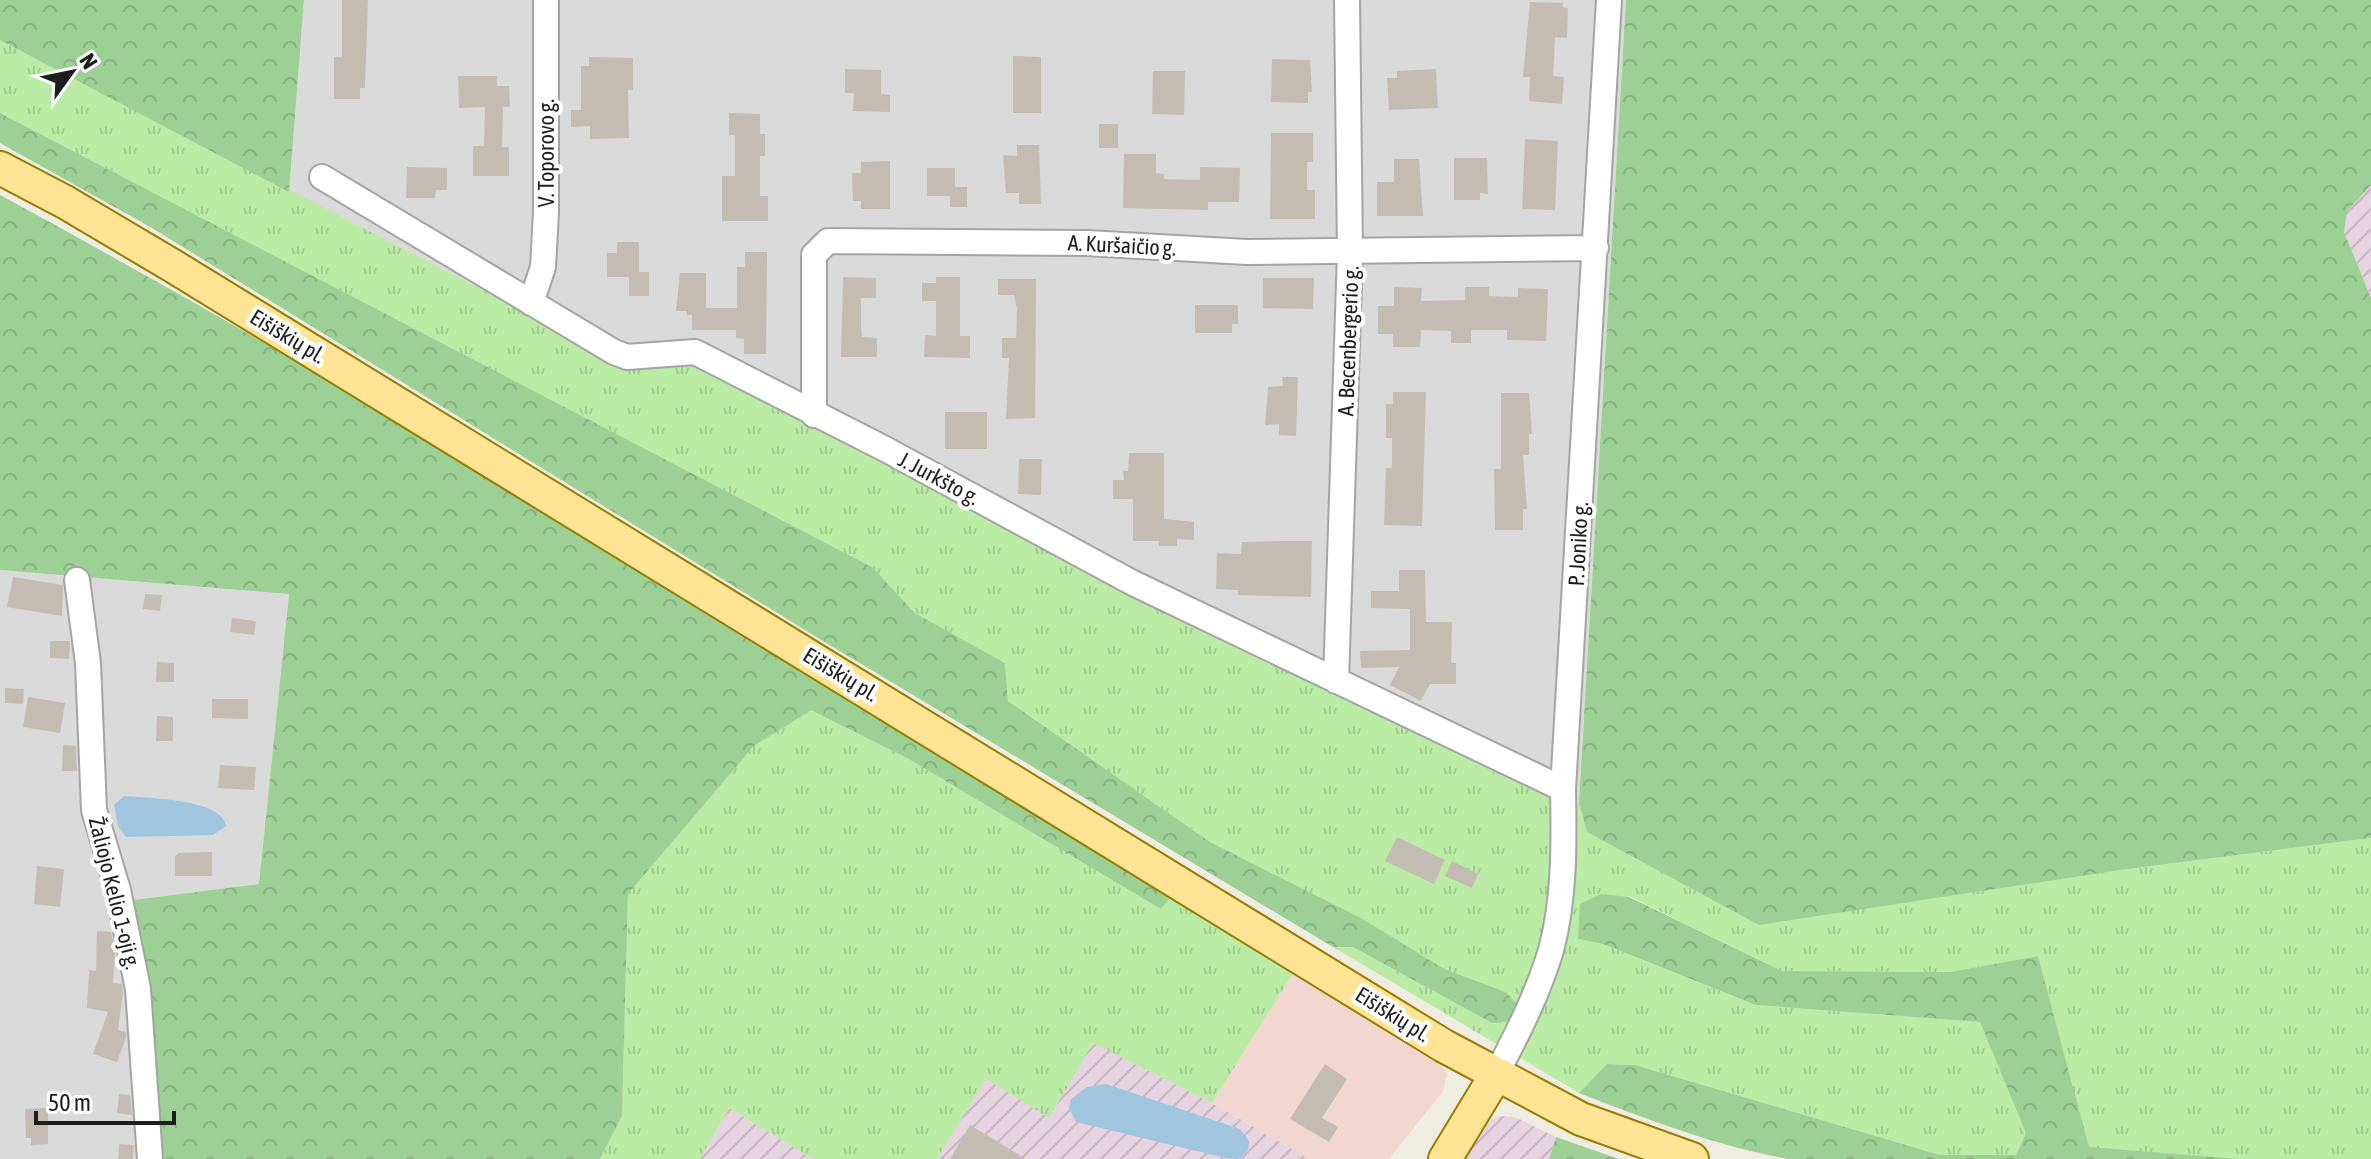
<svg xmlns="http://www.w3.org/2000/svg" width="2371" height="1159" font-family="'Asap Condensed',sans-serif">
	<defs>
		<pattern id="industrial-furrows" width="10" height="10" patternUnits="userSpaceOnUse" patternTransform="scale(2)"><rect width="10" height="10" fill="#e8d3e1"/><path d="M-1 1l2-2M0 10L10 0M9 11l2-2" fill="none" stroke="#c7b5c1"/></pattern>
		<pattern id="grass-tufts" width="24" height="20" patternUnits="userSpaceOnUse" patternTransform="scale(2)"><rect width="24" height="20" fill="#bbeca5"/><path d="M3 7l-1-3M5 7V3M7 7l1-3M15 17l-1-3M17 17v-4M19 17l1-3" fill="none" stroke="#a0ca8e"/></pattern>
		<pattern id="forest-crowns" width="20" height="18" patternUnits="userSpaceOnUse" patternTransform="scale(2)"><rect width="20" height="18" fill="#9cd094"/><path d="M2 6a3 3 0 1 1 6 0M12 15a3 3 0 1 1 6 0" fill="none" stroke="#86b27f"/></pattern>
	</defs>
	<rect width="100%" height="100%" fill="#efece2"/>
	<!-- residential -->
	<path fill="#dbdada" d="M304,0H1626L1579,803L618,360L289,192Z
		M0,570L289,593L259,884L147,999L155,1159H0Z"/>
	<!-- commercial -->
	<path fill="#f1d7d0" d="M1295,970L1439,1063L1447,1074L1443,1091L1389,1159H1309L1212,1103Z"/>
	<!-- industrial -->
	<path fill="url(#industrial-furrows)" d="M2371,185V298L2344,232L2346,211Z
		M1092,1042L1212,1103L1309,1159H937L986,1078Z
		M729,1108L813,1159H700Z
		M1500,1116L1515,1117L1556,1137L1549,1159H1460L1482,1124Z"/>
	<!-- grass -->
	<path fill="url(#grass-tufts)" d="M0,40L618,360L692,362L1329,688L1579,803L1587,832L2120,870L2371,838V1159H2239L2089,1148L2038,956L1950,972L1782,971L1629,896L1578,939L1603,944L1756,1005L1981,1022L2026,1133L2016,1155H1940L1635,1065L1607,1064L1579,1093L1333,947H1353L1492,1023L1506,992L1444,969L1363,919L1210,842L1008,701L1005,663L915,613L872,567L0,113Z
		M811,709L907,758L1161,908L1170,898L1295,970L1212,1103L1093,1043L1049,1118L986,1079L937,1159H813L729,1108L700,1159H600L622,1116L628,894L754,746Z"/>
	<!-- forest -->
	<path fill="url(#forest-crowns)" d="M0,0H304L289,192L0,40Z
		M1626,0H2371V185L2347,211L2344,232L2371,298V838L2120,870L1759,925L1587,832L1579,803Z
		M0,113L872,567L915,613L1005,663L1008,701L1210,842L1363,919L1444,969L1506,992L1516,1003V1015L1505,1022L1492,1023L1353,947H1333L818,638L152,228L0,143Z
		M0,195C400,412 786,654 1170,898L1161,909L907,758L811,710L754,746L628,894L622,1116L600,1159H155L147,999L134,900L259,884L289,594L0,570Z
		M1601,894L1629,897L1782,971L1950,972L2038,956L2089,1147L2239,1159H1788C1716,1146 1646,1119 1579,1093L1607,1064L1635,1065L1940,1155H2016L2026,1133L1980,1022L1756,1005L1603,944L1578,939L1580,904Z
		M1556,1137L1619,1159H1549Z"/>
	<!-- water -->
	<path fill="#a0c6df" d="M124,796C148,798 223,799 226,826L213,835L126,837L118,826L114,805Z
		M1106,1084L1240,1129L1249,1141L1248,1150L1239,1159H1230L1076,1122L1069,1108L1071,1099L1087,1087Z"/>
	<!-- building -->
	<path fill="#c3bcb2" d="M342,0H368L365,88H360V99H334V57H342Z
		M1530,2L1563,3V7L1568,8L1567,38L1555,37L1553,76L1564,77L1562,104L1529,101L1530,77H1523Z
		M1013,56L1041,57V113H1013Z
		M589,57L633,58V90H628L629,138L590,139V126L571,127V110H581V66H589Z
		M1272,59L1310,60L1312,92H1308V103L1271,102Z
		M845,69L881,70V94L890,95V112L853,111L854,93H845Z
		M1436,69L1438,108L1389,110L1387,78H1397V71Z
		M1153,71H1185L1184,115L1152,114Z
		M458,76H497V86H509L510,107H503L502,147H509V176H473V146H484L485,107L459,108Z
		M729,113L760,114V134H765V156H760V196H768V221H722V176H735V135H729Z
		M1099,124H1118V148H1099Z
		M1271,133H1313V162H1307V190H1315V219H1270Z
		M1525,139L1558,141L1555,210L1522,209Z
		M1017,145H1039L1041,204H1019V193H1006L1003,155L1017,156Z
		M1124,154H1156V173L1164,174V179L1200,180V167L1240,168L1239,202H1208V210L1123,208Z
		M1454,158H1487L1488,194L1480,193V200H1454Z
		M1394,159H1419L1423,216H1377V182H1394Z
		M890,161V209H861V201H853L852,173H861V162Z
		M407,167L447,168V190H436L435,198H406Z
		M927,168H955V187H967V207H950V196H927Z
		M617,242H639V272H649V296H629V277H607V253H617Z
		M745,252H767L766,354H744V339L736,338V330H692V315H687V311H676L680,273H706V308H737V267H745Z
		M843,277L876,278V298H861V325L862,337L877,338V357H841Z
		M936,277H960V336H970V358L924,357L925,335L936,336V301H922V283H936Z
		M1263,278H1314L1313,309L1263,308Z
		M998,279H1036L1035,418L1006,419L1009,358H1002V338H1016L1017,308L1014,295H998Z
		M1394,287L1422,288L1421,301L1465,300V287H1489V296L1518,297V288L1548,289L1546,341L1507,340V330H1471V343H1451V331L1421,330L1420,347H1393V334H1378V306H1394Z
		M1195,305H1238V324H1232V333H1195Z
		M1282,377H1298L1296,436L1279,435V424L1265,425L1268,387L1283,386Z
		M1393,392H1426L1422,526L1384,525L1386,468H1392V438H1386V404H1393Z
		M1501,393H1529L1532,434H1529V455H1523L1527,509H1523V530H1495L1494,469H1501Z
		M945,412H987V449H945Z
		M1129,453H1164V519L1194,522V540L1177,539V546H1159V541H1133V499H1113V480H1124L1123,471H1128Z
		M1019,459H1042L1041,495L1018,494Z
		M1281,541H1312L1311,597L1238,595V590L1216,589L1217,553L1241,554L1242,542Z
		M1399,570H1425L1426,622H1452L1451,663H1456V684H1430L1421,701L1390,685L1399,667L1361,668L1360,651L1410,650V609L1371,608V591H1399Z
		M13,577L63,585L62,616L7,607Z
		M145,594L162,595L160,611L143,609Z
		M232,618L256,621L254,635L230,632Z
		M50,641H70L69,659L50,658Z
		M157,662L174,663V682H156Z
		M5,688L24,689L23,704L5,703Z
		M28,697L65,703L60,733L23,727Z
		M212,699H248V719L212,718Z
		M157,716L173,717V741H156Z
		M63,745L76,746L77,771H62Z
		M220,765L256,767L254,790L218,788Z
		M1397,837L1445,860L1434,884L1385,861Z
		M212,852V876H175V856L179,853Z
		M1452,861L1478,874L1472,888L1445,876Z
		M37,866L64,869L60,907L34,904Z
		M97,931L111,932L115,950L113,983L122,984L123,991L118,1030L126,1032V1037L117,1062L93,1054L108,1012L87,1008L89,970L96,971Z
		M1325,1064L1347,1079L1322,1118L1338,1127L1329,1142L1290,1119Z
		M119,1094L130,1095L132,1115L117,1113Z
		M48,1108V1144L31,1145V1138H26L25,1109Z
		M970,1125L1026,1159H950Z
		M119,1144L134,1145L133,1159H118Z"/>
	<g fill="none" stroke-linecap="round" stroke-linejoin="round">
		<defs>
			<path id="minor" d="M322,177L614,352L627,357L695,352L887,450L1133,583L1563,789
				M531,303L543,267L546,212V0
				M814,415V255L828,241L1087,243L1247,252L1596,248
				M77,580L88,663L94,810L118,890L138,989L150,1159
				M1336,681L1350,252L1347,0
				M1496,1075C1517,1034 1538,994 1551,950C1565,898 1564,842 1563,789L1609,0"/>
			<path id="major" d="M0,168L65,202L173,266L1444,1046L1581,1119L1692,1159
				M1445,1159L1496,1075"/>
		</defs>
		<!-- minor casing -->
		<use href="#minor" stroke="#a4a4a4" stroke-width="28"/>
		<!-- major casing -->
		<use href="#major" stroke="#957d00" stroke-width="36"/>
		<!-- minor -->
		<use href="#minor" stroke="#fff" stroke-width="24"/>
		<!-- major -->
		<use href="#major" stroke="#ffe496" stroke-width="32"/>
	</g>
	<g text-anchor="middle" stroke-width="8" stroke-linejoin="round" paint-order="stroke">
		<!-- street labels -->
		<g font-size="22" fill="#1d1d1d" stroke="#fff">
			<text transform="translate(546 153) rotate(-90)" y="8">V. Toporovo g.</text>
			<text transform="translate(1122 245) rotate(3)" y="8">A. Kuršaičio g.</text>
			<text transform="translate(288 336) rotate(31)" y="8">Eišiškių pl.</text>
			<text transform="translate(1348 341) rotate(-88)" y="8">A. Becenbergerio g.</text>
			<text transform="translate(939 478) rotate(28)" y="8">J. Jurkšto g.</text>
			<text transform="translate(1578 544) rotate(-87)" y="8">P. Joniko g.</text>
			<text transform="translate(841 674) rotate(31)" y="8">Eišiškių pl.</text>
			<text transform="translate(115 893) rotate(76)" y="8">Žaliojo Kelio 1-oji g.</text>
			<text transform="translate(1393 1014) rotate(32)" y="8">Eišiškių pl.</text>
		</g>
	</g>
	<!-- north arrow -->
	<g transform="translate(72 72) rotate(57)" stroke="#ffffff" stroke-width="6" paint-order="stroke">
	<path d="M0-6L14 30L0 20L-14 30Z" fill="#1d1d1d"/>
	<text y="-12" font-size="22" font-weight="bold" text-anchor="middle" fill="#1d1d1d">N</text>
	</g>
	<!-- scale -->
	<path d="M36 1111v12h138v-12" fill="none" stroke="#1d1d1d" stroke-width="4"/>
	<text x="48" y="1111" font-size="24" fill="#1d1d1d" stroke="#ffffff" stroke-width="6" paint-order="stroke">50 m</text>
</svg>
